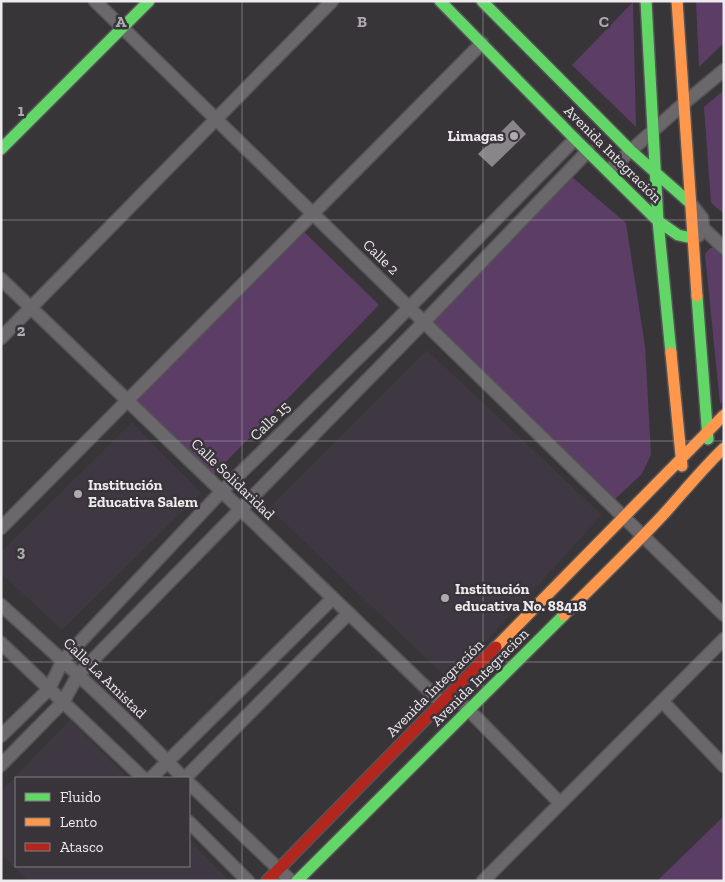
<svg xmlns="http://www.w3.org/2000/svg" width="725" height="882" font-family="'Zilla Slab',serif">
	<rect width="100%" height="100%" fill="#373538"/>
	<!-- built -->
	<path fill="#3f3842" d="M427,350L602,515L450,681L269,508Z
		M132,422L201,493L62,630L1,573V552Z
		M70,720L128,778H16V866H189V839L230,881H28L1,854V791Z"/>
	<!-- green -->
	<path fill="#5b3d65" d="M696,1H724V43L699,67Z
		M633,2L636,127L572,65Z
		M723,91L724,92V214L711,203L704,107Z
		M572,177L626,223L645,346L651,455L642,474L614,500L430,324Z
		M300,228L379,305L211,477L129,398Z
		M710,248H718L724,254V401L720,404L705,254Z
		M724,816V881H657Z"/>
	<!-- building -->
	<path fill="#888689" d="M513,120L526,134L492,167L478,154Z"/>
	<g fill="none" stroke-linecap="round" stroke-linejoin="round">
		<defs>
			<path id="street" d="M95,1L724,615
				M608,171L683,104L724,70
				M691,204L702,218L703,228L698,236L692,237
				M703,228L724,248
				M1,279L442,703
				M1,338L332,1
				M1,528L482,43
				M1,605C63,661 126,717 183,778
				M1,643L143,778
				M452,693L560,803
				M662,701L724,766
				M1,736L49,689L63,660L222,491L385,332L575,139
				M1,765L63,702L78,675L424,322L588,151
				M151,778L333,598
				M185,778L349,613
				M189,783L291,881
				M189,822L248,881
				M483,881L724,639"/>
			<path id="fast" d="M440,1L575,139L658,221L678,235L687,237H692
				M482,1L630,150L690,203
				M646,1L658,221L671,353
				M1,149L149,1
				M697,296L708,439
				M297,881L564,615"/>
			<path id="slow" d="M677,1L697,296
				M671,353L682,466
				M564,615C597,582 630,550 662,516C682,494 702,469 724,448
				M496,647L724,415"/>
			<path id="jam" d="M267,881L496,647"/>
		</defs>
		<!-- street casing -->
		<use href="#street" stroke="#545355" stroke-width="15"/>
		<!-- fast casing -->
		<use href="#fast" stroke="#545355" stroke-width="14"/>
		<!-- slow casing -->
		<use href="#slow" stroke="#545355" stroke-width="14"/>
		<!-- jam casing -->
		<use href="#jam" stroke="#545355" stroke-width="14"/>
		<!-- street -->
		<use href="#street" stroke="#6a686b" stroke-width="12"/>
		<!-- fast -->
		<use href="#fast" stroke="#63d668" stroke-width="11"/>
		<!-- slow -->
		<use href="#slow" stroke="#ff974d" stroke-width="11"/>
		<!-- jam -->
		<use href="#jam" stroke="#b3261e" stroke-width="11"/>
	</g>
	<!-- grid -->
	<path fill="none" stroke="#adabae" stroke-width="1" stroke-opacity="0.55" d="M242,1V881M483,1V881M1,220H724M1,441H724M1,662H724"/>
	<!-- markers -->
	<g fill="#adabae" stroke="#383439" stroke-width="2">
		<circle cx="514" cy="136" r="5"/>
		<circle cx="78" cy="494" r="5"/>
		<circle cx="445" cy="598" r="5"/>
	</g>
	<g text-anchor="middle" stroke-width="5" stroke-linejoin="round" paint-order="stroke">
		<!-- poi labels -->
		<g font-size="15" font-weight="bold" fill="#edebee" stroke="#383439" text-anchor="start">
			<text x="504" y="141" text-anchor="end">Limagas</text>
			<text x="88" y="490">Institución<tspan x="88" dy="17">Educativa Salem</tspan></text>
			<text x="455" y="594">Institución<tspan x="455" dy="17">educativa No. 88418</tspan></text>
		</g>
		<!-- street labels -->
		<g font-size="15" fill="#edebee" stroke="#383439">
			<text transform="translate(613 154) rotate(45)" y="5">Avenida Integración</text>
			<text transform="translate(381 257) rotate(44)" y="5">Calle 2</text>
			<text transform="translate(270 421) rotate(-44)" y="5">Calle 15</text>
			<text transform="translate(233 479) rotate(44)" y="5">Calle Solidaridad</text>
			<text transform="translate(480 677) rotate(-45)" y="5">Avenida Integracion</text>
			<text transform="translate(105 678) rotate(44)" y="5">Calle La Amistad</text>
			<text transform="translate(435 688) rotate(-45)" y="5">Avenida Integración</text>
		</g>
	</g>
	<g font-size="16" text-anchor="middle" font-weight="bold" fill="#adabae" stroke="#383439" stroke-width="5" stroke-linejoin="round" paint-order="stroke">
		<text x="121" y="27">A</text>
		<text x="362" y="27">B</text>
		<text x="604" y="27">C</text>
		<text x="21" y="116">1</text>
		<text x="21" y="336">2</text>
		<text x="21" y="557">3</text>
	</g>
	<!-- border -->
	<rect width="725" height="882" fill="none" stroke="#edebee" stroke-width="5"/>
	<!-- legend -->
	<rect x="15" y="777" width="175" height="90" fill="#383439" stroke="#807d81"/>
	<rect x="25" y="793" width="25" height="8" fill="#63d668" stroke="#807d81"/>
	<text x="60" y="802" font-size="15" fill="#edebee">Fluido</text>
	<rect x="25" y="818" width="25" height="8" fill="#ff974d" stroke="#807d81"/>
	<text x="60" y="827" font-size="15" fill="#edebee">Lento</text>
	<rect x="25" y="843" width="25" height="8" fill="#b3261e" stroke="#807d81"/>
	<text x="60" y="852" font-size="15" fill="#edebee">Atasco</text>
</svg>
